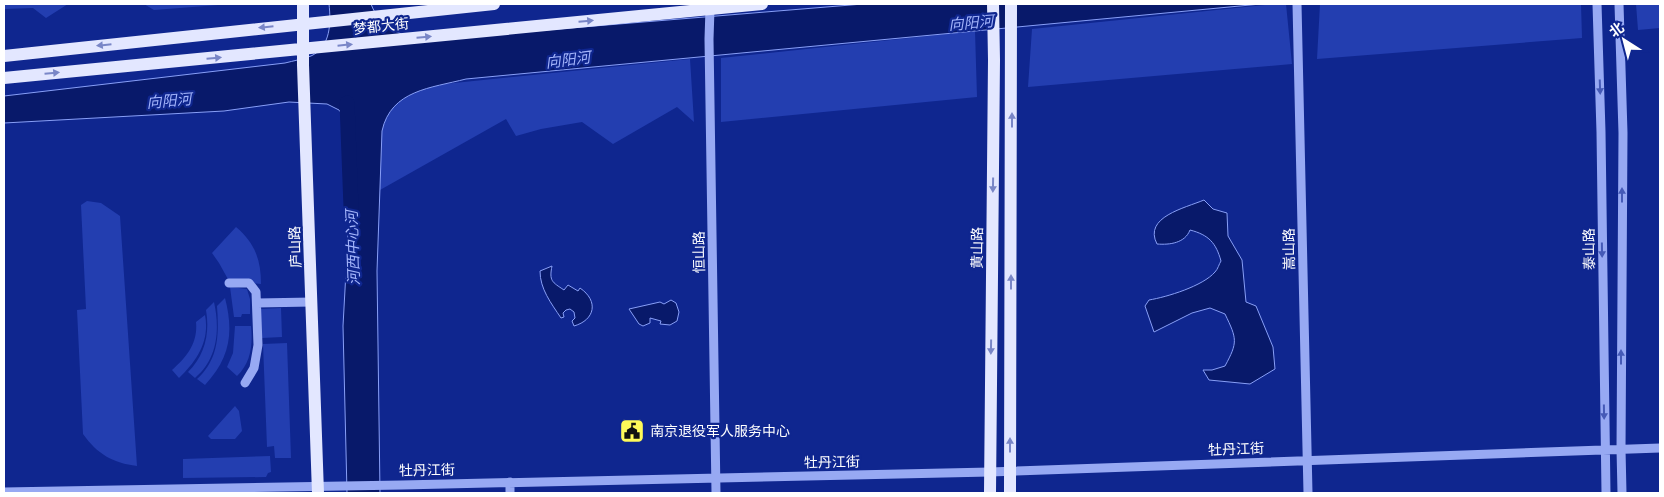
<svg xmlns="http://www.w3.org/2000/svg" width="1664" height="497" font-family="Poppins,'Noto Sans SC',sans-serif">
	<rect width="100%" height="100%" fill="#0f268f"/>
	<!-- green -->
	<path fill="#233eb0" d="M4,4H68L46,18L33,8L4,9Z
		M144,4H231L154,10Z
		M1275,4H1286L1292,64L1028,87L1032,29Z
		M1320,4H1581L1582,38L1317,59Z
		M1636,4H1660V28L1638,30Z
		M975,31L977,97L721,122V58Z
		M690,59L694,122L677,107L613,144L582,122L541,129L516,136L506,119L380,190L369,110L386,90Z
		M87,201L101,203L120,216L137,466C113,463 97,454 83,434L77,310L86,309L81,205Z
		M236,227C255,243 261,260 261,284L229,281L219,263L212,253Z
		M230,287L247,289L250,299V314H242L241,317H234Z
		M225,298C234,333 230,358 205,385L197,379C219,359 219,334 217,306Z
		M214,302C220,329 218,359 195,378L188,372C205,355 210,333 206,310Z
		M281,308L282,337L262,338L260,309Z
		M205,315C210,341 197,361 179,378L172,370C187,357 198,343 196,322Z
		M235,326H251C253,344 251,363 237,376L227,367L233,353Z
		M287,343L291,458H275L274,446L267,447L263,344Z
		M235,406L239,411L242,431L235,439H211L208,436Z
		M270,456L271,472L268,473L266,477L183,478V459Z"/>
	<!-- water -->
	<path fill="#08196a" stroke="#889ff7" d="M329,4H371C379,26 401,37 424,40L863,4H1261L466,79C431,88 391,90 382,131L377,271L380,493H347L343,326L353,144L350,125L339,110L327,104L289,102L224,111L4,123V96L285,63C293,61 303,59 311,56C331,47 331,22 329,4Z
		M1204,200L1213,209L1227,213L1228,236L1242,260L1246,302L1256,306L1273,347L1275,369L1250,384L1209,380L1203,370H1212L1225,366C1238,342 1237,339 1225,314L1210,308L1192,313L1154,332L1145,306L1149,300C1167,297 1203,286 1215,272C1218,269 1219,264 1221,261C1216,243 1209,235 1190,230C1185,243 1170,245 1157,244C1143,217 1185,208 1204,200Z
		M552,266C549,281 552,282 564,290L568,285L578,291L580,288C599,301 595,320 574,326L572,321L575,318L574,312L570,309L566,310L563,313L564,317L561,318C551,303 540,289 540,271Z
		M671,300L676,303L679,312L677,321L670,325L660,324L661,321L650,318V323L643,326L639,324L629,309L660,302L664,304Z"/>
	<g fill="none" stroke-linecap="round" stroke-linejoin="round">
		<!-- river -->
		<path stroke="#08196a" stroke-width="15" d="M347,103L351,207"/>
		<!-- minor -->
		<path stroke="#97a9f3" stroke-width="9" d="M1297,4L1308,493
			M1597,4L1601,132L1606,493
			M1619,4L1623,133L1621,449L1622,493
			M710,9L709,39L716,493
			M229,283H249L256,292L258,345L254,368L245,383
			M257,303L312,302
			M510,482V493
			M4,492L402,485L990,472L1660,448"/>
		<!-- major -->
		<path stroke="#e3e7ff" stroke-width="12" d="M303,4V65L318,493
			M4,56L494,4
			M4,78L762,4
			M990,493L994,60L993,4
			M1010,493L1011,4"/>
	</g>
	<!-- one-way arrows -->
	<defs><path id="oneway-solid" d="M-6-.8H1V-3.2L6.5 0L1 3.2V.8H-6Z" transform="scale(1.25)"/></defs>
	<g fill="#7986c7">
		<use href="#oneway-solid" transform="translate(586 21) rotate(-5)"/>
		<use href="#oneway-solid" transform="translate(266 27) rotate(174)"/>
		<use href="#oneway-solid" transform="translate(424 37) rotate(-5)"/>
		<use href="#oneway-solid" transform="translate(104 45) rotate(174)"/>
		<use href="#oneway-solid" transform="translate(345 45) rotate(-6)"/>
		<use href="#oneway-solid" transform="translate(214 58) rotate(-5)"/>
		<use href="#oneway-solid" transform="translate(52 73) rotate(-5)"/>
		<use href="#oneway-solid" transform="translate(1012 120) rotate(-90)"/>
		<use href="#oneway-solid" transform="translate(993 185) rotate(91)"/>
		<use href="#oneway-solid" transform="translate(1011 282) rotate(-90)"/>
		<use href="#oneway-solid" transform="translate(991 347) rotate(91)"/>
		<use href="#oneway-solid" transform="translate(1010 445) rotate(-90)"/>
	</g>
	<g fill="#455ab7">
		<use href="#oneway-solid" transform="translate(1600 87) rotate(88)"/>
		<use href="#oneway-solid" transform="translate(1622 195) rotate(-90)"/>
		<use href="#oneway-solid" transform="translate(1602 250) rotate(89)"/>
		<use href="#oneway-solid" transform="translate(1621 357) rotate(-90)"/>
		<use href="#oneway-solid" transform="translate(1604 412) rotate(89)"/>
	</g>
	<!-- icons -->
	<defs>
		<symbol id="civic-square" viewBox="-11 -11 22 22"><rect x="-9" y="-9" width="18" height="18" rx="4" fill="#fffa59" stroke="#0f268f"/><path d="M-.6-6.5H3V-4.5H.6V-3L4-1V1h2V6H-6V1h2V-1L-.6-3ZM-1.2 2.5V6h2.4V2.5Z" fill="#111"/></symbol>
	</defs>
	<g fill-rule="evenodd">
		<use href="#civic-square" x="618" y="417" width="28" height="28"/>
	</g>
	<g text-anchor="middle" stroke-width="4.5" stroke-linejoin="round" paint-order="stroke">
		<!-- street labels -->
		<g font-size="14" fill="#fff" stroke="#0f268f">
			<text transform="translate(381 26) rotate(-6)" y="5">梦都大街</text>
			<text transform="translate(295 247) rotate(-92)" y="5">庐山路</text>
			<text transform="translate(977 248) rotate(-89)" y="5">黄山路</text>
			<text transform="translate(1289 249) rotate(-91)" y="5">嵩山路</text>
			<text transform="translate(1589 249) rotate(-91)" y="5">泰山路</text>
			<text transform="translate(699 252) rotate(-91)" y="5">恒山路</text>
			<text transform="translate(1236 449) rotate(-2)" y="5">牡丹江街</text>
			<text transform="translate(832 462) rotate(-1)" y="5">牡丹江街</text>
			<text transform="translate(427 470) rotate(-1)" y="5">牡丹江街</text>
		</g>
		<!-- poi labels -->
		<g font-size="14" fill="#fff" stroke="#0f268f" text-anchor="start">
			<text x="650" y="436">南京退役军人服务中心</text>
		</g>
		<!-- water labels -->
		<g font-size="15" font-style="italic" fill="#a3b4fb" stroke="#0f268f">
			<text transform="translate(971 23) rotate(-5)" y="5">向阳河</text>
			<text transform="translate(568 60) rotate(-7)" y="5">向阳河</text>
			<text transform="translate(169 101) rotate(-5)" y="5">向阳河</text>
			<text transform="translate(353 248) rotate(-92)" y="5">河西中心河</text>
		</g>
	</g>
	<!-- border -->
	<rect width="1664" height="497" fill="none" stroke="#ffffff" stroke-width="10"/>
	<!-- north arrow -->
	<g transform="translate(1624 40) rotate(324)" stroke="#0f268f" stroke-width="4" paint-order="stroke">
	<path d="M0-4L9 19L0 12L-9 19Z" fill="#ffffff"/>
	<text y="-8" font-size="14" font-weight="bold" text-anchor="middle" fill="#ffffff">北</text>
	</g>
</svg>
